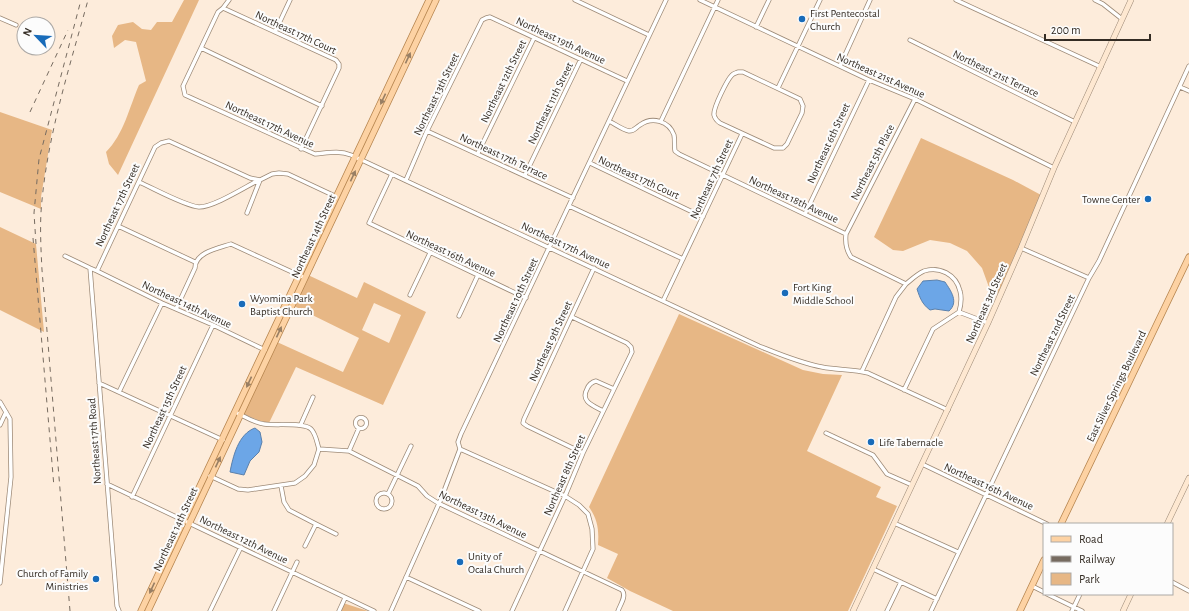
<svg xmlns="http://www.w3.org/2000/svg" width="1189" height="611" font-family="'Alegreya Sans',sans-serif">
	<rect width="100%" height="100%" fill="#fdecdb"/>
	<!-- green -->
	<path fill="#e7b785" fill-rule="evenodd" d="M184,0H199L118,175L109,164L106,152C124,134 129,108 139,85L146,81L136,42L125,40L114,48L112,36L118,25L133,22L142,29L151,30L157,22H172Z
		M0,112L52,130L41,197V209L0,192Z
		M921,138L1013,180L1041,195L999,294L990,290L982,268L967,251L950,243L930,240L903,251L893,250L874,237Z
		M0,227L36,244L44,332L0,310Z
		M308,275L357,298L364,282L426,312L383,405L296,367L269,423L260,421L243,414L277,342L343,372L359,338L294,306ZM374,303L401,315L389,343L362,330Z
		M679,314L803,370L823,374L842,375L807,451L881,487L876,497L897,506L848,611H673L630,591L607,578L618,554L598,545C599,530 598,520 589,507Z
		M343,603L368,611H339Z"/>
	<!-- water -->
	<path fill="#6ca6e7" stroke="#5b81ac" d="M937,280L945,282C951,291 959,302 949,311L935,309L930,310C922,304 920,298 917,289L923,281Z
		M255,428L260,432L262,442L259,452L250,461L244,475L230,472C233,457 238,434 255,428Z"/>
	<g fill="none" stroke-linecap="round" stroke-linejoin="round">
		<defs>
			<path id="street" d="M229,0L223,8L218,12L183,86L185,95L315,154C327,153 339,150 351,155L759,346C779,354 800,363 822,367C837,370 853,369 868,373L948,410
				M575,0L649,35
				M700,0L869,80L915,99L1054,168
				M956,0L1101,67
				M1095,0L1103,4L1122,19
				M223,8L336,60L339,64V68L301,149
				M0,18L16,25
				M756,27L769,0
				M275,32L290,0
				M910,40L1075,122
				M201,48L322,106
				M840,66L870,0
				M738,72H743L800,99L803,106L802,113L787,144L783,148H774L720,123C717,121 715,119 714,115C713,108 727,80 732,75C734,73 736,73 738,72Z
				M1180,87L1189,91
				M778,88L820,0
				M609,121C615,124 623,130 629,131C635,131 636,127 640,125C652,116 669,121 674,135C675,140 674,146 675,151L679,154L846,234C845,243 846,250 851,257L906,284C911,280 917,274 924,271C939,266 956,274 960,291C962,298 961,305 959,312
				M661,121L718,0
				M427,131L573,198
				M478,153L534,38
				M590,163L703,217
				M392,174L369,223L526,298
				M525,175L581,59
				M406,180L427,131L482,20L486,18L490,17L627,81
				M139,182C153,188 185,206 199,207C214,207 245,187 259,180
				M569,206L683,259
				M247,213L260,180
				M805,214L869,80
				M118,226L195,262
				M846,234L915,99
				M1021,248L1089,278
				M65,256L90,268L97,271L155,147L161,143L169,141L250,178L260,180L272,174L279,173L288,174L337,197
				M90,268L117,606L119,611
				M97,271L162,303L213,325L265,350
				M410,295L430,253
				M663,301L742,134
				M176,309L195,268C195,252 219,248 231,244L305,278
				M959,312L988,323
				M459,316L478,275
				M862,371L896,297L906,284
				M99,383L223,440
				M904,390L933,329L959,312
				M119,392L162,303
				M0,402L10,419L11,477L0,583
				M603,411C594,406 580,402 587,389C589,384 592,382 596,381L614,389
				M235,412C244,416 254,423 264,424C276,426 303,422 311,429C316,434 317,443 319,449L349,451L418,486L427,496L438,503L622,590C627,596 620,605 618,611
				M355.5 423a5.5 5.5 0 1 1 11 0a5.5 5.5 0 1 1-11 0Z
				M301,424L313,397
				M0,425L6,412
				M826,433L873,455L887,474L912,485
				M460,449L565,496L579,505L588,514L592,529L593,549L565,611
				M349,451L359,428
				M583,453L527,426L523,423L524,419L594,268
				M922,464L1047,524
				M210,476L238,489L248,490L295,483L305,476L314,465L319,449
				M107,484L374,611
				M281,486L284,502L289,510L316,524
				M376 501a8 8 0 1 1 16 0a8 8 0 1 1-16 0Z
				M388,494L411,446
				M132,497L213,325
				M894,523L958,552
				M305,546L316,524L336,534
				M873,569L937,599
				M406,577L479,611
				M1172,582L1189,591
				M1032,586L1044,592
				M1047,594L1082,611
				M210,611L241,547
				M274,611L297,562
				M339,611L345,598
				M391,611L441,499L460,449L458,442L461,434L666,0
				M512,611L565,496L583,453L632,352L631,347L627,343L572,317
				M887,611L901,582
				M931,611L1089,278L1099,261L1189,66
				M1072,611L1080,594"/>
			<path id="secondary" d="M1167,524L1189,478
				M853,611L988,323L1021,248L1054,168L1131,0
				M1123,611L1131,594"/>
			<path id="primary" d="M1061,524L1189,257
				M141,611L429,0
				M148,611L436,0
				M1020,611L1044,560"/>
		</defs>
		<!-- street casing -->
		<use href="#street" stroke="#9d8a77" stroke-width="5"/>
		<!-- secondary casing -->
		<use href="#secondary" stroke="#9d8a77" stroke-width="6"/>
		<!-- primary casing -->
		<use href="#primary" stroke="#b5844e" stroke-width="7"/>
		<!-- street -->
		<use href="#street" stroke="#fff" stroke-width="3.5"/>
		<!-- secondary -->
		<use href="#secondary" stroke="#fee8d1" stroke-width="5"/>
		<!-- primary -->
		<use href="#primary" stroke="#fdd2a3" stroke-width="5.5"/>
		<!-- rail -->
		<path stroke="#766b60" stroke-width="1" stroke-dasharray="5 5" stroke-linecap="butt" d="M30,112L68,30
			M33,238L54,487
			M36,244L34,213L39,159L81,0
			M70,611L42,270C41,251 40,231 41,212C46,140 69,69 88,0"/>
	</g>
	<!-- one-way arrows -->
	<defs><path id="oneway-solid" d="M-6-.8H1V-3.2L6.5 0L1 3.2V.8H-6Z"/></defs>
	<g fill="#987f64">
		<use href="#oneway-solid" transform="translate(408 58) rotate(-65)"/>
		<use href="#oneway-solid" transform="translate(383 99) rotate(115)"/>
		<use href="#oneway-solid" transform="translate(353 176) rotate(-65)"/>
		<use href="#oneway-solid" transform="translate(279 332) rotate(-65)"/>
		<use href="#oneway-solid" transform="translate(249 382) rotate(115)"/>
		<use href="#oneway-solid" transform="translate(218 462) rotate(-65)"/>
		<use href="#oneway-solid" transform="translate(152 588) rotate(115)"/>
	</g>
	<!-- markers -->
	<g fill="#186bb9" stroke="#fcfcfc" stroke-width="1.5">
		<circle cx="802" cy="19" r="4"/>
		<circle cx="1148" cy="199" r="4"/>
		<circle cx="785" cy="293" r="4"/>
		<circle cx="242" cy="304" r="4"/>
		<circle cx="871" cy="442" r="4"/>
		<circle cx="460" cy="562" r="4"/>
		<circle cx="96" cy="579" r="4"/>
	</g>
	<g text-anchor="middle" stroke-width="4" stroke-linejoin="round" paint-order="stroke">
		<!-- poi labels -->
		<g font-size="11" fill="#342c24" stroke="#fcfcfc" text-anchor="start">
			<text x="810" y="17">First Pentecostal<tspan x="810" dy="13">Church</tspan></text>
			<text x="1140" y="203" text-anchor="end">Towne Center</text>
			<text x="793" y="291">Fort King<tspan x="793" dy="13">Middle School</tspan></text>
			<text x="250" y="302">Wyomina Park<tspan x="250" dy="13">Baptist Church</tspan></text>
			<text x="879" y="446">Life Tabernacle</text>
			<text x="468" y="560">Unity of<tspan x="468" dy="13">Ocala Church</tspan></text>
			<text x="88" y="577" text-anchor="end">Church of Family<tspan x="88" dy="13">Ministries</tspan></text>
		</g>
		<!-- street labels -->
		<g font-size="11" fill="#342c24" stroke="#fcfcfc">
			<text transform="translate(296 32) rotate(25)" y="4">Northeast 17th Court</text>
			<text transform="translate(561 40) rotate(25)" y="4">Northeast 19th Avenue</text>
			<text transform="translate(996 73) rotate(26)" y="4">Northeast 21st Terrace</text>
			<text transform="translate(881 75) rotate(24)" y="4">Northeast 21st Avenue</text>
			<text transform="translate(503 81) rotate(-64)" y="4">Northeast 12th Street</text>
			<text transform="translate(436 94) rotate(-64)" y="4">Northeast 13th Street</text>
			<text transform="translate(550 103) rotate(-64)" y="4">Northeast 11th Street</text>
			<text transform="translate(270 124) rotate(25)" y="4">Northeast 17th Avenue</text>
			<text transform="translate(828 143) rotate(-65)" y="4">Northeast 6th Street</text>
			<text transform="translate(504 156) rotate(25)" y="4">Northeast 17th Terrace</text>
			<text transform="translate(872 162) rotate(-63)" y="4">Northeast 5th Place</text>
			<text transform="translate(639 177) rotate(25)" y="4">Northeast 17th Court</text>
			<text transform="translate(711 179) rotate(-65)" y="4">Northeast 7th Street</text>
			<text transform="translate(794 199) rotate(25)" y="4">Northeast 18th Avenue</text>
			<text transform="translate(117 205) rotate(-65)" y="4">Northeast 17th Street</text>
			<text transform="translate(313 236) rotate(-65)" y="4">Northeast 14th Street</text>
			<text transform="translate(566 245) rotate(25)" y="4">Northeast 17th Avenue</text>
			<text transform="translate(451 253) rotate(25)" y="4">Northeast 16th Avenue</text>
			<text transform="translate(515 300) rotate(-65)" y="4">Northeast 10th Street</text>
			<text transform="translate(986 303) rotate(-66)" y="4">Northeast 3rd Street</text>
			<text transform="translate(187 304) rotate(25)" y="4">Northeast 14th Avenue</text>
			<text transform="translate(1052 335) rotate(-64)" y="4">Northeast 2nd Street</text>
			<text transform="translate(550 341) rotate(-65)" y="4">Northeast 9th Street</text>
			<text transform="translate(1116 386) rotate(-64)" y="4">East Silver Springs Boulevard</text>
			<text transform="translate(164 407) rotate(-65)" y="4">Northeast 15th Street</text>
			<text transform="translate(94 441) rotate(-94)" y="4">Northeast 17th Road</text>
			<text transform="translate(564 475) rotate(-66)" y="4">Northeast 8th Street</text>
			<text transform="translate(989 486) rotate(25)" y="4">Northeast 16th Avenue</text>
			<text transform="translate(483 514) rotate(26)" y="4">Northeast 13th Avenue</text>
			<text transform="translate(175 529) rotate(-65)" y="4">Northeast 14th Street</text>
			<text transform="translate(244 539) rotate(26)" y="4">Northeast 12th Avenue</text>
		</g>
	</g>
	<!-- legend -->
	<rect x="1043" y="523" width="130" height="72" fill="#fcfcfc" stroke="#aca9a6"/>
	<rect x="1051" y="536" width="20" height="6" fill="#fdd2a3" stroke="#aca9a6"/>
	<text x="1079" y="543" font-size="12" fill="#342c24">Road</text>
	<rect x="1051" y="556" width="20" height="6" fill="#766b60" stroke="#aca9a6"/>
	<text x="1079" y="563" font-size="12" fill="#342c24">Railway</text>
	<rect x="1051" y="573" width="20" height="12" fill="#e7b785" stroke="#aca9a6"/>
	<text x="1079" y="583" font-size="12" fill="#342c24">Park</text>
	<!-- north arrow -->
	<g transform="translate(36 36) rotate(295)"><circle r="19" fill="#fcfcfc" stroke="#aca9a6"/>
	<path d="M0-3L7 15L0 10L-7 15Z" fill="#186bb9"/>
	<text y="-6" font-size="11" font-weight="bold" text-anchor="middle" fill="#342c24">N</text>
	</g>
	<!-- scale -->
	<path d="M1045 34v6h105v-6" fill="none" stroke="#342c24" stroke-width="2"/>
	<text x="1051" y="34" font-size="12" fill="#342c24" stroke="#fcfcfc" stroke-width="3" paint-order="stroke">200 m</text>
</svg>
